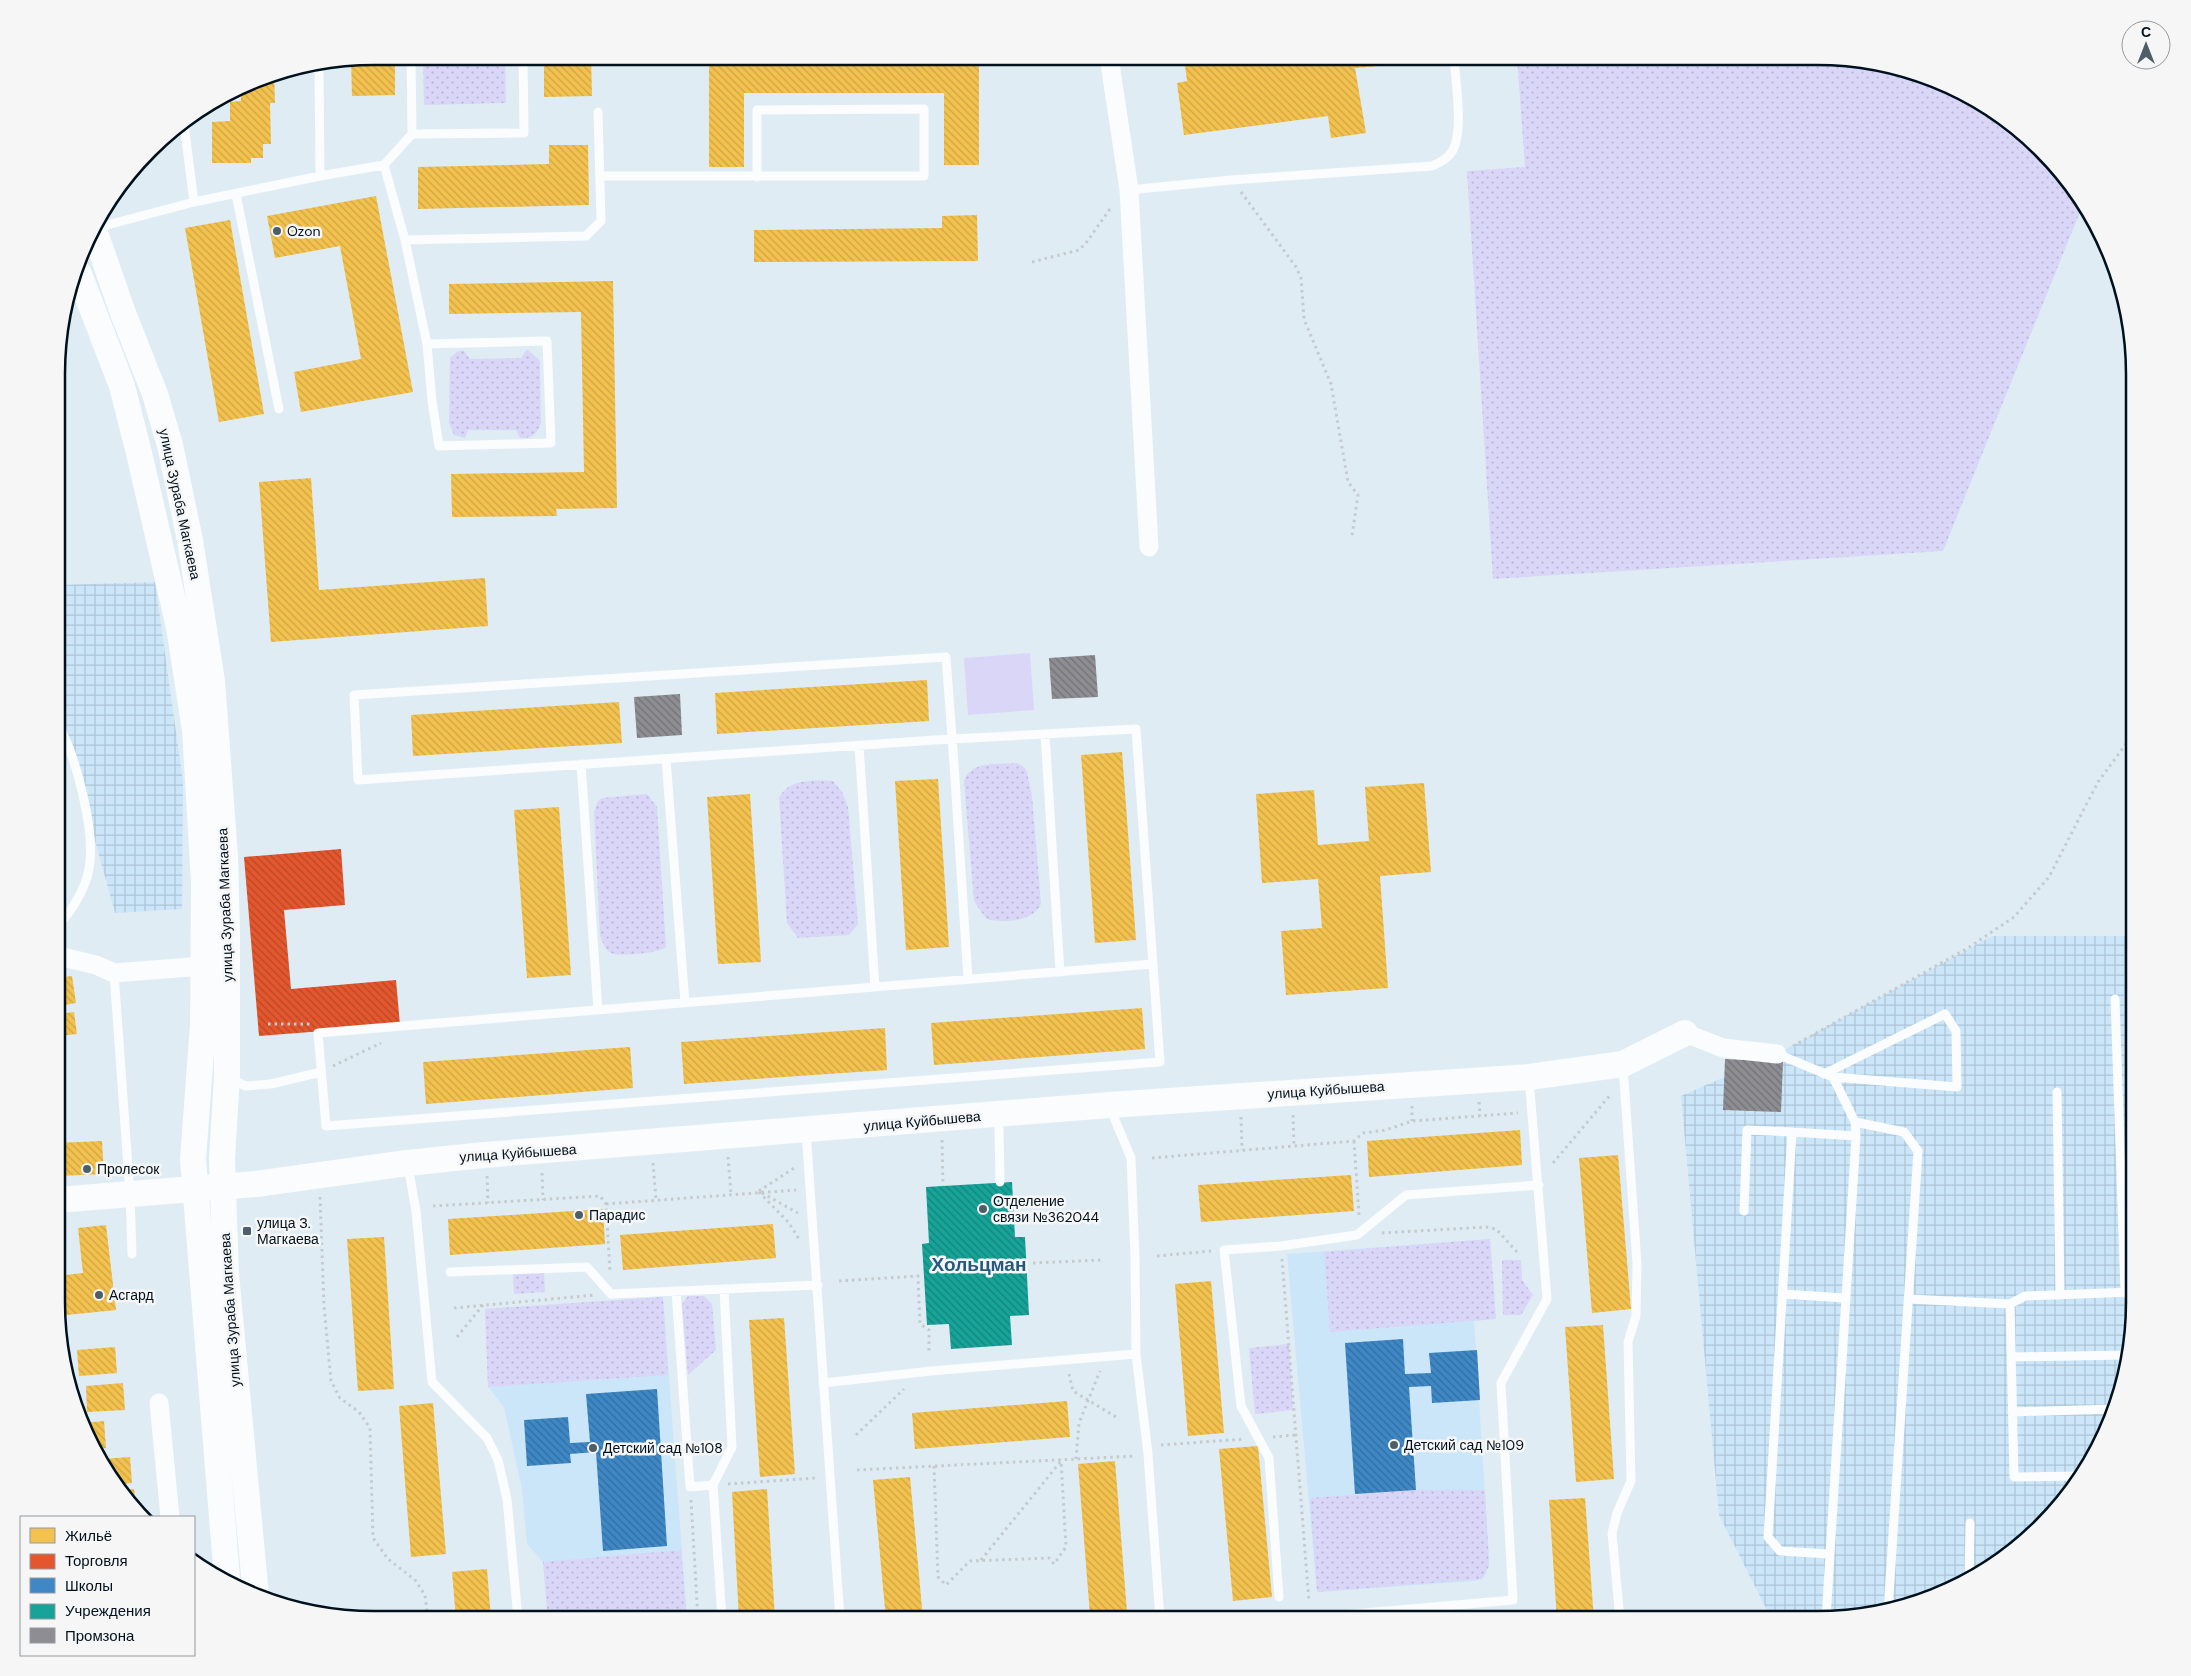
<svg xmlns="http://www.w3.org/2000/svg" width="2191" height="1676" font-family="'DM Sans',sans-serif">
	<defs>
		<pattern id="industrial-grid" width="8" height="8" patternUnits="userSpaceOnUse" patternTransform="scale(1.25)"><rect width="8" height="8" fill="#cbe6f9"/><path d="M0 4h8M4 0v8" fill="none" stroke="#adc4d5"/></pattern>
		<pattern id="park-dots" width="8" height="8" patternUnits="userSpaceOnUse" patternTransform="scale(1.25)"><rect width="8" height="8" fill="#dad6f8"/><path d="M2 2h.1M6 6h.1" fill="none" stroke="#b9b7d4" stroke-width="1.8" stroke-linecap="round"/></pattern>
		<pattern id="homes-back-hatch" width="6" height="6" patternUnits="userSpaceOnUse" patternTransform="scale(1.25)"><rect width="6" height="6" fill="#f2c14e"/><path d="M-1 5l2 2M0 0l6 6M5-1l2 2" fill="none" stroke="#cea544"/></pattern>
		<pattern id="shops-back-hatch" width="6" height="6" patternUnits="userSpaceOnUse" patternTransform="scale(1.25)"><rect width="6" height="6" fill="#e4572e"/><path d="M-1 5l2 2M0 0l6 6M5-1l2 2" fill="none" stroke="#b64727"/></pattern>
		<pattern id="schools-back-hatch" width="6" height="6" patternUnits="userSpaceOnUse" patternTransform="scale(1.25)"><rect width="6" height="6" fill="#3f88c5"/><path d="M-1 5l2 2M0 0l6 6M5-1l2 2" fill="none" stroke="#326e9f"/></pattern>
		<pattern id="public-back-hatch" width="6" height="6" patternUnits="userSpaceOnUse" patternTransform="scale(1.25)"><rect width="6" height="6" fill="#17a398"/><path d="M-1 5l2 2M0 0l6 6M5-1l2 2" fill="none" stroke="#12837b"/></pattern>
		<pattern id="industry-back-hatch" width="6" height="6" patternUnits="userSpaceOnUse" patternTransform="scale(1.25)"><rect width="6" height="6" fill="#8d8d92"/><path d="M-1 5l2 2M0 0l6 6M5-1l2 2" fill="none" stroke="#717277"/></pattern>
	</defs>
	<rect width="100%" height="100%" fill="#dfecf4"/>
	<!-- built -->
	<path fill="#cbe6f9" d="M1490,1239L1496,1319L1474,1321L1489,1557L1486,1573L1482,1579L1474,1581L1317,1592L1287,1254Z
		M663,1297L687,1619H548L543,1562L527,1544L522,1489L504,1407L488,1387L485,1309Z"/>
	<!-- industrial -->
	<path fill="url(#industrial-grid)" d="M155,582L183,782L182,909L115,913L60,714H58V585Z
		M1992,936H2134V1323L2110,1424L2056,1511L1957,1587L1879,1614L1817,1620H1772L1719,1515L1681,1096L1777,1054Z"/>
	<!-- grass -->
	<path fill="#dad6f8" d="M1030,653L1034,710L968,715L964,658Z"/>
	<!-- park -->
	<path fill="url(#park-dots)" d="M423,56H505L506,103L424,105Z
		M1517,57H1837L1938,80L2026,135L2082,207L1943,551L1493,579L1467,171L1525,167Z
		M527,349L540,361L541,423C537,434 532,439 520,438L516,430H468L465,438L454,435L449,423L450,358L458,351H464L470,359L521,358Z
		M1017,763L1024,767L1027,772L1032,796L1041,904C1032,922 1008,922 989,920L984,916L974,901L964,781C971,760 999,765 1017,763Z
		M833,781L842,792L848,807L858,924L849,935L798,938L787,923L779,798C790,778 812,781 833,781Z
		M647,794L657,807L666,947C660,953 619,957 611,953C605,949 603,943 600,936L594,812L598,801L602,798Z
		M1490,1239L1496,1319L1330,1332L1324,1252Z
		M1502,1260H1521L1522,1280L1533,1295L1521,1315H1503Z
		M544,1272L545,1292L514,1294L513,1274Z
		M688,1296H704L712,1304L716,1350L688,1375L682,1304Z
		M663,1297L668,1375L488,1387L485,1309Z
		M1289,1344L1293,1410L1255,1414L1249,1348Z
		M1416,1490H1485L1489,1566L1482,1579L1317,1592L1310,1498Z
		M681,1550L687,1619H548L543,1562Z"/>
	<!-- homes -->
	<path fill="url(#homes-back-hatch)" d="M374,56H395V95L352,96L351,60Z
		M544,56H591L592,96L544,97Z
		M722,57L966,58L979,65V165H944V93H744V167H709V62Z
		M1184,57H1449L1450,60L1355,68L1366,133L1331,138L1328,116L1184,135L1177,83L1187,81Z
		M272,73H274L275,103H270L271,144H263V158H251V163H212V122L230,121V102L241,101V91Z
		M549,145H588L589,205L418,209V167L549,164Z
		M376,196L413,392L301,412L294,372L361,359L340,246L275,258L267,216Z
		M977,215L978,261L754,262V230L942,228V216Z
		M230,220L264,414L219,422L185,228Z
		M613,281L617,508L556,509L557,516L452,517L451,474L584,472L581,312L449,314V284Z
		M311,478L319,590L485,578L488,626L271,642L259,482Z
		M927,680L929,721L717,734L715,693Z
		M619,702L622,743L413,756L411,715Z
		M1122,752L1136,940L1095,943L1081,755Z
		M938,779L949,947L906,950L895,781Z
		M1424,783L1431,872L1380,876L1388,988L1286,995L1281,931L1322,928L1318,879L1262,883L1256,794L1314,790L1318,845L1369,841L1365,787Z
		M750,794L761,962L718,964L707,797Z
		M559,807L571,975L527,978L514,810Z
		M72,976L76,1003L58,1006V978Z
		M1142,1008L1145,1049L934,1065L931,1023Z
		M74,1012L77,1034L58,1036V1014Z
		M885,1028L887,1070L684,1084L681,1042Z
		M630,1047L633,1088L426,1104L423,1062Z
		M1520,1130L1522,1165L1369,1177L1367,1141Z
		M102,1141L104,1174L57,1176V1143Z
		M1618,1155L1631,1309L1592,1313L1579,1158Z
		M1351,1175L1354,1211L1201,1222L1198,1185Z
		M603,1209L605,1244L450,1255L448,1219Z
		M773,1224L776,1258L623,1270L620,1235Z
		M106,1225L116,1310L57,1316V1276L83,1273L78,1228Z
		M384,1237L394,1389L358,1391L347,1239Z
		M1211,1281L1224,1433L1188,1436L1175,1284Z
		M784,1318L795,1474L760,1477L749,1320Z
		M1603,1325L1614,1479L1576,1482L1565,1327Z
		M115,1347L117,1373L79,1376L77,1350Z
		M123,1383L125,1410L87,1412L86,1386Z
		M1067,1401L1070,1437L915,1449L912,1413Z
		M433,1403L446,1554L411,1557L399,1406Z
		M104,1421L106,1448L94,1449L89,1443L84,1423Z
		M1258,1446L1272,1597L1233,1601L1219,1449Z
		M130,1457L132,1483L121,1484L102,1459Z
		M1115,1461L1127,1612L1090,1615L1078,1464Z
		M910,1477L923,1619H886L873,1480Z
		M134,1489L136,1503L126,1490Z
		M767,1489L775,1619H739L732,1492Z
		M1585,1498L1594,1620H1557L1549,1500Z
		M487,1569L491,1619H456L452,1572Z"/>
	<!-- shops -->
	<path fill="url(#shops-back-hatch)" d="M341,849L345,905L284,910L291,989L396,980L400,1025L259,1036L244,857Z"/>
	<!-- schools -->
	<path fill="url(#schools-back-hatch)" d="M1403,1339L1405,1374L1431,1373L1429,1353L1477,1350L1480,1400L1432,1403L1431,1386L1409,1387L1416,1490L1355,1494L1345,1343Z
		M657,1389L667,1546L603,1551L596,1452L570,1454L571,1463L527,1466L524,1420L568,1417L570,1443L590,1442L586,1394Z"/>
	<!-- public -->
	<path fill="url(#public-back-hatch)" d="M1012,1182L1015,1237H1025L1029,1315L1010,1316L1012,1345L951,1349L949,1324L927,1325L922,1244L929,1243L926,1187Z"/>
	<!-- industry -->
	<path fill="url(#industry-back-hatch)" d="M1095,655L1098,697L1052,699L1049,658Z
		M680,694L682,735L637,738L634,697Z
		M1725,1059L1783,1062L1781,1112L1723,1110Z"/>
	<g fill="none" stroke-linecap="round" stroke-linejoin="round">
		<!-- path -->
		<path stroke="#c5cace" stroke-width="3" stroke-dasharray="2.5 4" stroke-linecap="butt" d="M119,190L170,139
			M1241,192L1296,267L1301,278L1304,319L1331,384L1348,482L1358,495L1352,536
			M1032,262L1079,250L1086,243L1112,206
			M268,1024H310
			M1793,1046L1968,948L2014,917L2049,877L2098,782L2134,733
			M333,1066L381,1043
			M1479,1102L1480,1116
			M1412,1106V1121
			M1293,1115L1294,1147
			M1241,1117L1242,1150
			M942,1140L943,1186
			M1354,1141L1359,1215
			M728,1157L731,1194
			M1152,1158L1354,1141L1363,1133L1386,1130L1412,1121L1518,1113
			M653,1163L656,1200
			M1553,1163L1611,1094
			M542,1173L543,1200
			M487,1176L488,1203
			M759,1191L794,1168
			M759,1192L789,1223L799,1239
			M762,1193L798,1213
			M320,1197L324,1306L331,1381L340,1398L359,1412L370,1428L373,1538L388,1559L415,1580L425,1595L428,1619
			M606,1204L796,1190
			M433,1206L600,1196L606,1204L610,1271
			M1382,1233L1486,1227L1496,1229L1516,1251L1520,1253
			M1157,1256L1211,1251
			M1282,1259L1309,1602
			M1033,1263L1102,1260
			M839,1281L918,1276L920,1324L929,1330V1352
			M454,1308L595,1295
			M457,1337L483,1305
			M1069,1374L1073,1391L1116,1417
			M856,1435L904,1389
			M1273,1437L1295,1435
			M1161,1445L1245,1439
			M1076,1459L1079,1423L1100,1371
			M934,1466L938,1577L946,1585L970,1561L1049,1558L1054,1564L1066,1547L1061,1460
			M857,1470L1136,1456
			M728,1484L815,1478
			M691,1500L698,1619
			M981,1560L1061,1461"/>
		<!-- lane -->
		<path stroke="#fafcfd" stroke-width="9" d="M411,56L412,134L524,133L523,56
			M184,124L194,202
			M384,165L405,240L427,344
			M320,176L384,165L412,134
			M600,176H924V109L757,110V177
			M1129,190L1231,180L1432,166C1439,163 1447,159 1451,153C1465,135 1455,79 1454,57
			M236,194L279,409
			M97,232L107,225L194,202L320,176L319,65
			M405,240L586,236L601,221L598,112
			M547,341L551,443L439,446L432,401L427,344Z
			M1045,734L1060,972
			M859,745L875,987
			M666,759L685,1003
			M581,764L598,1010
			M58,925C71,913 86,887 89,869C96,832 76,756 58,724
			M114,973L130,1195L132,1254
			M968,979L954,764C951,728 949,693 946,657L354,695L358,780L935,740C1002,736 1069,733 1136,729L1160,1062L326,1126L318,1033L1153,964
			M2115,999L2125,1293
			M1777,1054L1833,1077L1855,1122L1856,1136L1792,1132L1768,1537L1780,1551L1829,1554
			M1824,1074L1945,1014L1956,1031L1957,1087L1833,1077
			M229,1077L245,1086L271,1084L321,1072
			M2057,1092L2060,1295
			M1110,1108L1131,1158L1135,1257L1136,1354L1148,1454L1160,1619
			M1855,1122L1904,1132L1918,1151L1888,1611
			M999,1128L1000,1182
			M806,1131L840,1619
			M408,1166L416,1211L432,1382L487,1438L498,1460L507,1499L518,1619
			M1744,1211L1747,1130L1792,1132
			M450,1272L587,1267L611,1294L818,1285
			M676,1291L690,1487L713,1485
			M1783,1294L1845,1298
			M1909,1299L2010,1304L2025,1296L2134,1292
			M2010,1304L2014,1477L2078,1476
			M2012,1357L2127,1355
			M823,1383L931,1371L1136,1354
			M2012,1412L2114,1409
			M1969,1578L1970,1523
			M1279,1597L1269,1458L1241,1406L1224,1250L1281,1246L1357,1235L1406,1195L1539,1185
			M722,1619L713,1485L732,1447L724,1289
			M1826,1619L1856,1136
			M1283,1620L1513,1600L1501,1383L1547,1299L1529,1078
			M1620,1620L1612,1533L1617,1513L1631,1481L1628,1342L1636,1316L1637,1264L1623,1066"/>
		<!-- street -->
		<path stroke="#fafcfd" stroke-width="19" d="M1109,57L1129,190L1149,547
			M58,956L96,965L114,973L203,966
			M1685,1033L1723,1048L1777,1054
			M159,1403L170,1517"/>
		<!-- secondary -->
		<path stroke="#fafcfd" stroke-width="26" d="M94,230L123,313L155,394L170,445L190,540L212,681L225,856L227,931V1076L222,1159L226,1274L256,1596
			M79,274L122,386L139,453L179,627L195,730L204,882L203,1025L193,1159L227,1579
			M57,1200L256,1184L407,1163L484,1155L1109,1105L1529,1077L1623,1064L1685,1033"/>
	</g>
	<!-- markers -->
	<g fill="#4e5e69" stroke="#f6f6f6" stroke-width="2">
		<circle cx="277" cy="231" r="5"/>
		<circle cx="87" cy="1169" r="5"/>
		<circle cx="983" cy="1209" r="5"/>
		<circle cx="579" cy="1215" r="5"/>
		<rect x="242" y="1226" width="10" height="10" rx="2.5"/>
		<circle cx="99" cy="1295" r="5"/>
		<circle cx="1394" cy="1445" r="5"/>
		<circle cx="593" cy="1448" r="5"/>
	</g>
	<g text-anchor="middle" stroke-width="5" stroke-linejoin="round" paint-order="stroke">
		<!-- poi labels -->
		<g font-size="14" fill="#00111e" stroke="#f6f6f6" text-anchor="start">
			<text x="287" y="236">Ozon</text>
			<text x="97" y="1174">Пролесок</text>
			<text x="993" y="1206">Отделение<tspan x="993" dy="16">связи №362044</tspan></text>
			<text x="589" y="1220">Парадис</text>
			<text x="257" y="1228">улица З.<tspan x="257" dy="16">Магкаева</tspan></text>
			<text x="109" y="1300">Асгард</text>
			<text x="1404" y="1450">Детский сад №109</text>
			<text x="603" y="1453">Детский сад №108</text>
		</g>
		<!-- street labels -->
		<g font-size="14" fill="#00111e" stroke="#f6f6f6">
			<text transform="translate(180 504) rotate(78)" y="5">улица Зураба Магкаева</text>
			<text transform="translate(225 905) rotate(-92)" y="5">улица Зураба Магкаева</text>
			<text transform="translate(1326 1090) rotate(-4)" y="5">улица Куйбышева</text>
			<text transform="translate(922 1121) rotate(-5)" y="5">улица Куйбышева</text>
			<text transform="translate(518 1153) rotate(-4)" y="5">улица Куйбышева</text>
			<text transform="translate(230 1310) rotate(-94)" y="5">улица Зураба Магкаева</text>
		</g>
		<!-- district labels -->
		<g font-size="19" font-weight="bold" fill="#225b7e" stroke="#f6f6f6">
			<text x="979" y="1271">Хольцман</text>
		</g>
	</g>
	<!-- crop -->
	<path d="M0 0H2191V1676H0ZM374 65H1817A309 309 0 0 1 2126 374V1302A309 309 0 0 1 1817 1611H374A309 309 0 0 1 65 1302V374A309 309 0 0 1 374 65Z" fill="#f6f6f6" fill-rule="evenodd"/>
	<path fill="none" stroke="#00111e" stroke-width="2.5" d="M374 65H1817A309 309 0 0 1 2126 374V1302A309 309 0 0 1 1817 1611H374A309 309 0 0 1 65 1302V374A309 309 0 0 1 374 65Z"/>
	<!-- legend -->
	<rect x="20" y="1516" width="175" height="140" fill="#f6f6f6" stroke="#949aa0"/>
	<rect x="30" y="1528" width="25" height="15" fill="#f2c14e" stroke="#949aa0"/>
	<text x="65" y="1541" font-size="15" fill="#00111e">Жильё</text>
	<rect x="30" y="1554" width="25" height="15" fill="#e4572e" stroke="#949aa0"/>
	<text x="65" y="1566" font-size="15" fill="#00111e">Торговля</text>
	<rect x="30" y="1578" width="25" height="15" fill="#3f88c5" stroke="#949aa0"/>
	<text x="65" y="1591" font-size="15" fill="#00111e">Школы</text>
	<rect x="30" y="1604" width="25" height="15" fill="#17a398" stroke="#949aa0"/>
	<text x="65" y="1616" font-size="15" fill="#00111e">Учреждения</text>
	<rect x="30" y="1628" width="25" height="15" fill="#8d8d92" stroke="#949aa0"/>
	<text x="65" y="1641" font-size="15" fill="#00111e">Промзона</text>
	<!-- north arrow -->
	<g transform="translate(2146 45)"><circle r="24" fill="#f6f6f6" stroke="#949aa0"/>
	<path d="M0-4L9 19L0 12L-9 19Z" fill="#4e5e69"/>
	<text y="-8" font-size="14" font-weight="bold" text-anchor="middle" fill="#00111e">С</text>
	</g>
</svg>
